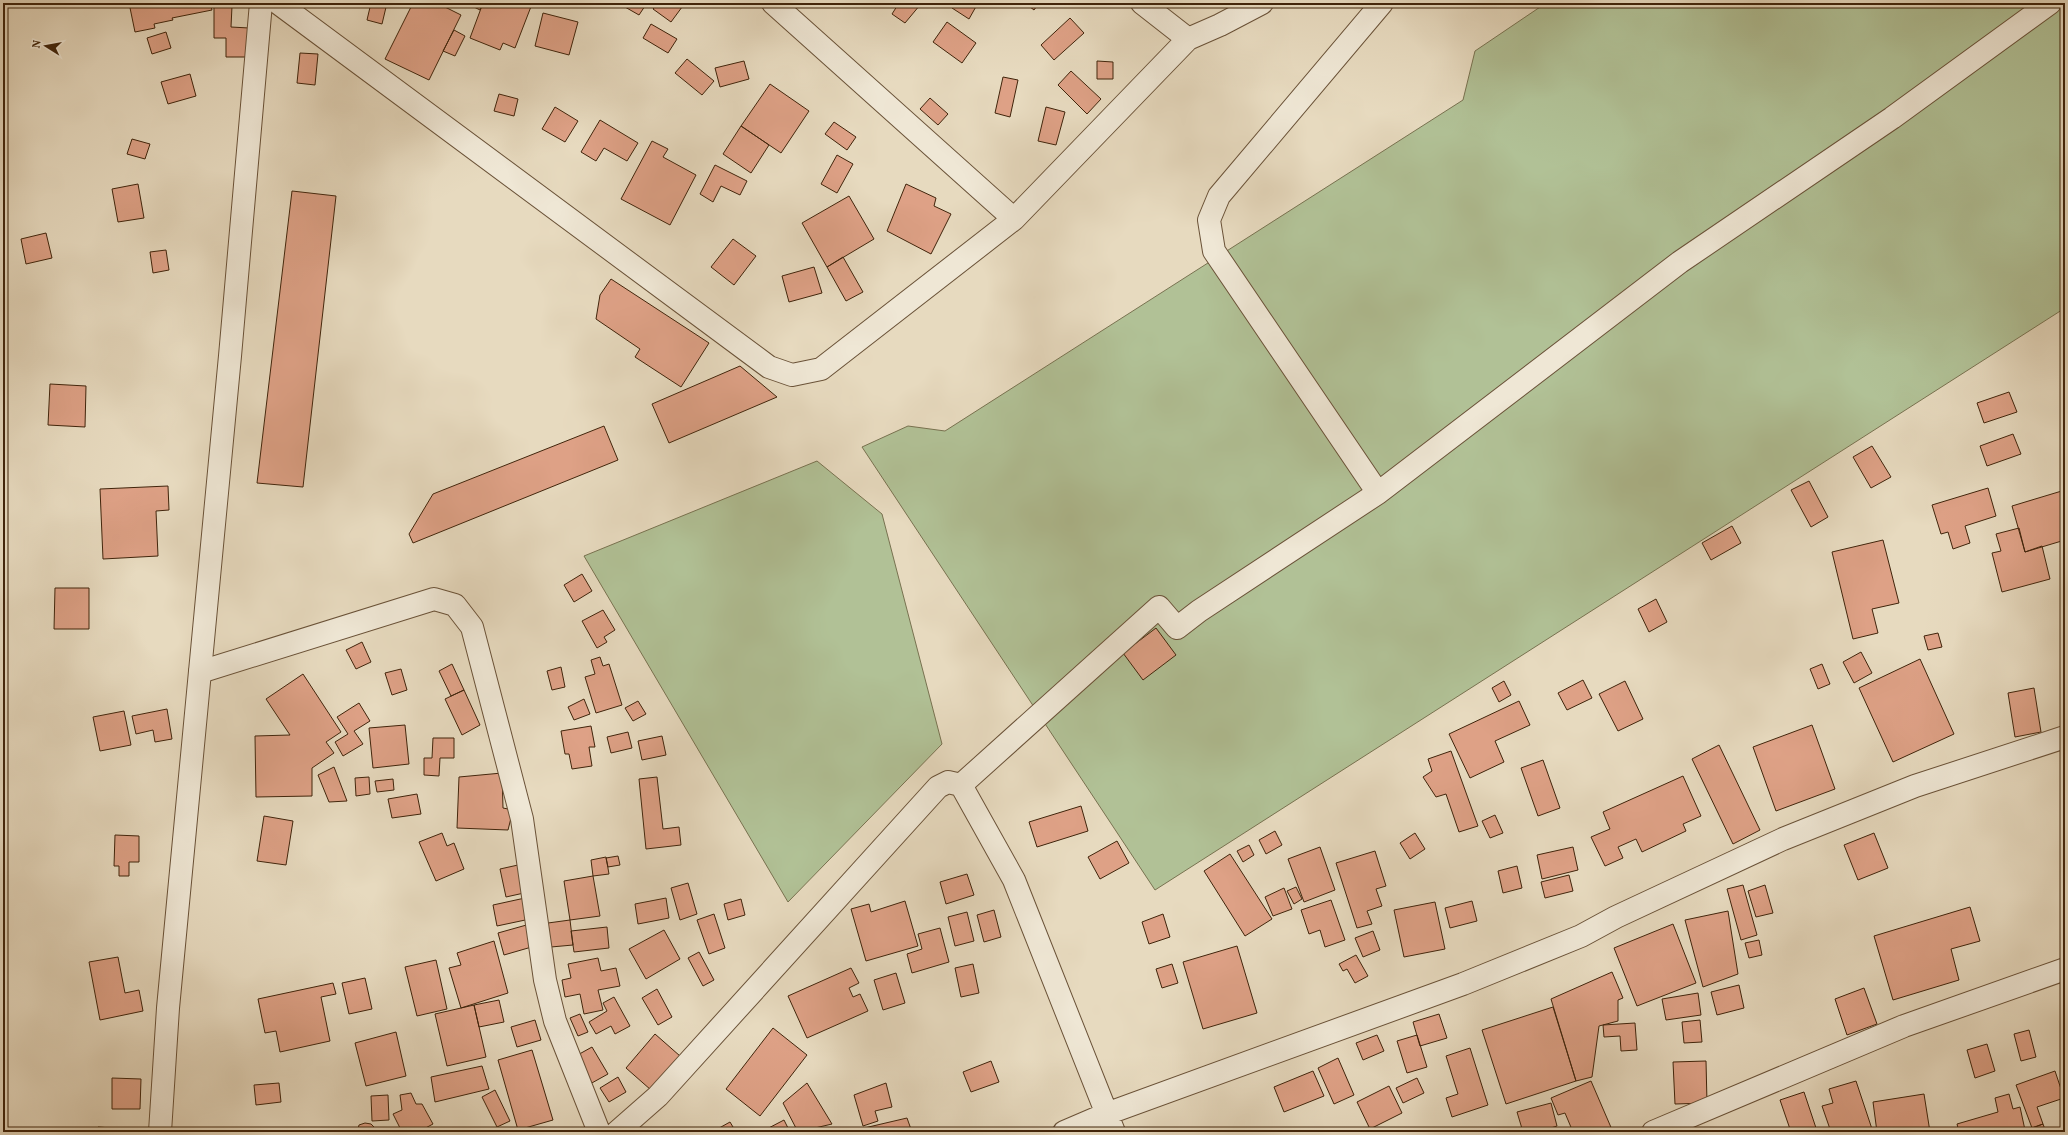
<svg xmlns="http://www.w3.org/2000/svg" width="2068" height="1135" font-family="Vollkorn,serif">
	<rect width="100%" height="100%" fill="#e7dabf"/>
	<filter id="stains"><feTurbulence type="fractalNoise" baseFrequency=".005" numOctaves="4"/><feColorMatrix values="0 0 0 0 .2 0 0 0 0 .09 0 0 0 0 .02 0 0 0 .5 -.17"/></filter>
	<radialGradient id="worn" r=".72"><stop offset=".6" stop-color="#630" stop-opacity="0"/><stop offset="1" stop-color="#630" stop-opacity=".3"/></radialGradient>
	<!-- green -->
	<path fill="#b1c196" stroke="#787250" d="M1546,3H2065V308L1155,890L862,447L908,426L945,431L1463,100L1475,51Z
		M817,461L882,514L942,744L788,902L584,556Z"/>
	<!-- building -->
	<path fill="#dea186" stroke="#40240b" d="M129,3H210L212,10L172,18L173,20L154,24L155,28L135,32Z
		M371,3H387L382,24L367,20Z
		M413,3H437L461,15L429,80L385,59Z
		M466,3H483L480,10Z
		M483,3L532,4L515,48L503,43L500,50L470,38Z
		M618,3H647L639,15Z
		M658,3H685L671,22L653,9Z
		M899,3L920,5L905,23L892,14Z
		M955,3H978L969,19L952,8Z
		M1025,3H1039L1034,10Z
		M214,6H232L231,27L249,28L248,57H226V38H214Z
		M543,13L578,22L569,55L535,46Z
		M1070,18L1084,33L1054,60L1041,45Z
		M947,22L976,43L962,63L933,42Z
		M651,24L677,39L668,53L643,38Z
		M454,30L465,36L455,56L443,51Z
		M166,32L171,48L152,54L147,38Z
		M300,53L318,54L315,85L297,83Z
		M687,59L714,81L702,95L675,73Z
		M744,61L749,79L720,87L715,68Z
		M1097,61L1113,62V79H1097Z
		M1071,71L1101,99L1087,114L1058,85Z
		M190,74L196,96L168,104L161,82Z
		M1003,77L1018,80L1010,117L995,113Z
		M770,84L809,111L781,153L741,126Z
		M499,94L518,99L514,116L494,111Z
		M930,98L948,114L938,125L920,109Z
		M555,107L578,121L565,142L542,129Z
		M1046,107L1065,112L1056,145L1038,141Z
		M600,120L638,143L627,161L604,148L596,161L581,152Z
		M834,122L856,137L847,150L825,134Z
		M741,126L769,145L751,173L723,154Z
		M132,139L150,144L145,159L127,154Z
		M652,141L668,149L663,157L696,175L670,225L621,199Z
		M837,155L853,164L837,193L821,184Z
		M715,165L747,181L740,195L721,186L713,202L700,194Z
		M138,184L144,218L118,222L112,189Z
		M906,184L936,198L934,206L951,214L931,254L887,231Z
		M292,191L336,196L303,487L257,483Z
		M849,196L874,239L827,267L802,223Z
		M46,233L52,258L26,264L21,239Z
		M733,239L756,256L734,285L711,267Z
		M166,250L169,270L153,273L150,252Z
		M843,257L863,292L846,301L827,267Z
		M814,267L822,293L789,302L782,276Z
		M611,279L709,343L681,387L635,357L640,349L596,319L600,295Z
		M740,366L777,397L669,443L652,404Z
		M50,384L86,386L85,427L48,425Z
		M2009,392L2017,412L1984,423L1977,403Z
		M604,426L618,460L413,543L409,534L433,494Z
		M2013,434L2021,454L1987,466L1980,446Z
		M1872,446L1891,477L1871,488L1853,457Z
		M1809,481L1828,517L1811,527L1791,490Z
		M168,486L169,510L156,511L158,556L103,559L100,489Z
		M1988,488L1996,516L1965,526L1970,543L1953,549L1948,532L1941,534L1932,505Z
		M2065,490V540L2025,552L2012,506Z
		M1732,526L1741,543L1711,560L1702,543Z
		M2019,528L2025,552L2042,546L2050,579L2002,592L1992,553L2001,551L1996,534Z
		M1883,540L1899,603L1872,609L1878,633L1853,639L1832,552Z
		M582,574L592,591L574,602L564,585Z
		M55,588H89V629H54Z
		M1656,599L1667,622L1649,632L1638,609Z
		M603,610L615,630L604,637L607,642L597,648L582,621Z
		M1156,628L1176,655L1143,680L1123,653Z
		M1938,633L1942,647L1928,650L1924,636Z
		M362,642L371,662L356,669L346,650Z
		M1861,652L1872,673L1854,683L1843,662Z
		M600,657L603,666L609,664L622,705L596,713L585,677L595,674L591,660Z
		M1920,659L1954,734L1893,762L1859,688Z
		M452,664L464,690L451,696L439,671Z
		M1822,664L1830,684L1818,689L1810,669Z
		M561,667L565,687L552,690L547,671Z
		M401,669L407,690L392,695L385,673Z
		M303,674L341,732L326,742L334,753L312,768V796L256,797L255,736L290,735L266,699Z
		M1583,680L1592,698L1567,710L1558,693Z
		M1504,681L1511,695L1499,702L1492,688Z
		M1625,681L1643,719L1618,731L1599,694Z
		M2034,688L2041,732L2015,737L2008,693Z
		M464,690L480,725L462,735L445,699Z
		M584,699L590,714L574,720L568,707Z
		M638,701L646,714L633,721L625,708Z
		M1519,701L1530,725L1495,741L1504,762L1470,778L1449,734Z
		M359,703L370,721L354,731L363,744L343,756L335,742L348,734L337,717Z
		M167,709L172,739L155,742L153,730L136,734L132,716Z
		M124,711L131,745L100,751L93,717Z
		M405,725L409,764L373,768L369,728Z
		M1812,725L1835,789L1776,811L1753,747Z
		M591,726L595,747H589L592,766L572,769L569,754H565L561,731Z
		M628,732L632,748L611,753L607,737Z
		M662,736L666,755L642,760L638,741Z
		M433,738H454V758H440L439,776L424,775V758H432Z
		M1719,745L1760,830L1733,844L1692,759Z
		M1451,751L1478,826L1459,832L1446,794L1436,797L1423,777L1432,771L1428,759Z
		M1543,760L1560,808L1538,816L1521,768Z
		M334,767L347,801L329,802L318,775Z
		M502,773L503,808L513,810L508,830L457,828L459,777Z
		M1683,776L1701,816L1683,824L1686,831L1642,852L1636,839L1618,847L1623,858L1605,866L1591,837L1610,829L1603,812Z
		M369,777L370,794L356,796L355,778Z
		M657,777L663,829L679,827L681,845L646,849L639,779Z
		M393,779L394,790L377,792L375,781Z
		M417,794L421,814L392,818L388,799Z
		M1081,806L1088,831L1037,847L1029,822Z
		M1495,815L1503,833L1490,838L1482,821Z
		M264,816L293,821L286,865L257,861Z
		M1275,831L1282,845L1266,854L1259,840Z
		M442,833L447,846L454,843L464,869L436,881L419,842Z
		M1415,833L1425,849L1410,859L1400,843Z
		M1874,833L1888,868L1858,880L1844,845Z
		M115,835L139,836V862H129V876H119V866H114Z
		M1117,841L1129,863L1100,879L1088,857Z
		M1249,845L1254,855L1243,862L1237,851Z
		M1320,847L1335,890L1304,902L1288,859Z
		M1573,847L1578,870L1542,879L1537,855Z
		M1375,851L1386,886L1376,889L1382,906L1367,911L1372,924L1357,928L1336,863Z
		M1230,854L1272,919L1245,936L1204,871Z
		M618,856L620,865L608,867L606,858Z
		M606,857L609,874L593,876L591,860Z
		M518,865L524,893L506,897L500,869Z
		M1517,866L1522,888L1503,893L1498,871Z
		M967,874L974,895L946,904L940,882Z
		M1569,875L1573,891L1545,898L1541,882Z
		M593,876L600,916L570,920L564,881Z
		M688,883L697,914L680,920L671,888Z
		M1743,885L1757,935L1741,940L1727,889Z
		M1765,885L1773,913L1756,917L1748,891Z
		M1296,887L1302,899L1294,904L1287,891Z
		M1284,888L1292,909L1273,916L1265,897Z
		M525,898L530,919L497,926L493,905Z
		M666,898L669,918L638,924L635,904Z
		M741,899L745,915L728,920L724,904Z
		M1331,900L1345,940L1325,947L1320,930L1309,934L1301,910Z
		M905,901L918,946L866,961L851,909L869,904L871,912Z
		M1472,901L1477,921L1450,928L1445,908Z
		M1435,902L1445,949L1404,957L1394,910Z
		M1970,907L1980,941L1951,949L1959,980L1893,1000L1874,936Z
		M994,910L1001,937L984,942L977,915Z
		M1728,911L1738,974L1703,987L1685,920Z
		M967,912L974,941L955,946L948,917Z
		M714,914L725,948L709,954L697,920Z
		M1163,914L1170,937L1149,944L1142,922Z
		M570,920L573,945L551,947L548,923Z
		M530,924L535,946L504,955L498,933Z
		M1673,924L1696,983L1637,1006L1614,948Z
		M607,927L609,948L574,952L571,931Z
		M940,928L949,962L912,973L907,954L922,949L918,934Z
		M664,930L680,959L646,979L629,949Z
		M1373,931L1380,950L1363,957L1355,938Z
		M1759,940L1762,955L1749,958L1745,943Z
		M494,941L508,993L461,1008L449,968L461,965L457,953Z
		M1237,946L1257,1013L1203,1029L1183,962Z
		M699,952L714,980L703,986L688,958Z
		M1356,955L1368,976L1355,983L1347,969L1343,971L1339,964Z
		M118,957L125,993L139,990L143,1011L100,1020L89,962Z
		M598,958L601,971L616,968L620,986L598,990L603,1010L584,1014L580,994L565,997L562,980L571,978L568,964Z
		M436,960L447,1009L417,1016L405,967Z
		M973,964L979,993L961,997L955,968Z
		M1172,964L1178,983L1162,988L1156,969Z
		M851,968L859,983L849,988L853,997L860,994L868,1011L807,1038L788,996Z
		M1612,972L1623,998L1618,1000V1021L1599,1026L1592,1077L1576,1081L1551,999Z
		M896,973L905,1003L883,1010L874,980Z
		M365,978L372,1009L349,1014L342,983Z
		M333,983L336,994L321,997L330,1041L280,1052L276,1031L265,1033L258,999Z
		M1739,985L1744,1008L1717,1015L1711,992Z
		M1864,988L1877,1024L1847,1035L1835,999Z
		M657,989L672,1017L658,1025L642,998Z
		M1698,993L1701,1015L1666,1020L1662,999Z
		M614,997L630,1026L615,1034L611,1026L596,1034L589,1022L607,1011L603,1003Z
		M499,1000L504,1022L479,1027L474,1005Z
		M474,1005L486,1057L447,1066L435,1014Z
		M1553,1007L1576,1081L1506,1104L1482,1030Z
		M580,1014L588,1032L578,1036L570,1018Z
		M1439,1014L1447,1038L1420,1046L1413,1022Z
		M535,1020L541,1040L517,1047L511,1027Z
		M1700,1020L1702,1042L1684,1043L1682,1022Z
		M1635,1023L1637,1050L1621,1051L1620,1036L1604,1037L1603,1025Z
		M773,1028L807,1055L760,1116L726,1089Z
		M2029,1030L2036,1057L2021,1061L2014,1034Z
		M396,1032L406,1076L366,1086L355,1043Z
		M655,1034L680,1056L651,1090L626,1068Z
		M1377,1035L1384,1051L1363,1060L1356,1043Z
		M1417,1035L1427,1067L1407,1073L1397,1041Z
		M1987,1044L1995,1071L1975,1078L1967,1050Z
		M592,1047L608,1074L590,1084L574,1057Z
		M1470,1048L1488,1105L1452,1117L1446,1098L1458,1094L1446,1056Z
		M532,1050L553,1120L518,1130L498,1060Z
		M1338,1058L1354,1095L1334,1104L1318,1068Z
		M991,1061L999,1082L971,1092L963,1072Z
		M1706,1061L1707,1103L1675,1104L1673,1062Z
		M482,1066L489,1089L435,1102L431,1077Z
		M1313,1071L1324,1096L1284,1112L1274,1087Z
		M2055,1071L2064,1098L2037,1107L2043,1124L2032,1128L2016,1085Z
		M618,1077L626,1092L609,1102L600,1088Z
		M112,1078L141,1079L140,1109H112Z
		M1417,1078L1424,1093L1403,1103L1396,1088Z
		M1591,1081L1613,1132H1573L1565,1113L1558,1115L1551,1098Z
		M1856,1081L1873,1132H1831L1822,1106L1833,1103L1829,1089Z
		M279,1083L281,1102L256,1105L254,1085Z
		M807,1083L832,1124L798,1132L783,1103Z
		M886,1083L892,1107L875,1111L878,1121L863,1126L854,1095Z
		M1389,1086L1402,1113L1370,1129L1357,1102Z
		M495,1090L510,1121L497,1127L482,1097Z
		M1804,1092L1817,1131L1791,1132L1780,1100Z
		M411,1093L416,1104H422L433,1124L418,1132H402L393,1114L402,1110L400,1095Z
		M1924,1094L1930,1132H1877L1873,1102Z
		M2009,1094L2013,1109L2020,1107L2025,1130L2017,1132H1959L1957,1124L1998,1112L1995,1098Z
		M388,1095L389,1120L372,1121L371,1096Z
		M1551,1103L1557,1126L1538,1132H1523L1517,1112Z
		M907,1118L912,1132H860V1129Z
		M784,1120L790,1132H761Z
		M730,1122L736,1132H712Z
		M365,1123L371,1124L375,1128V1132H357L359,1125Z
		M2043,1124L2046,1132H2019L2032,1128Z
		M98,1127L126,1129V1132H98Z"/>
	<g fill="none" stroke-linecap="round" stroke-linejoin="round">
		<defs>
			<path id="minor" d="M278,3L769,367L792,375L821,369L1014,219L1188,39L1220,25L1262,3
				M773,3L1014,219
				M1142,3L1188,39
				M1378,493L1214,251L1209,220L1219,196L1382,3
				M200,672L434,599L455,605L472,627L522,819L545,980L555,1021L599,1132
				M961,785L1159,607L1177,628L1199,611L1378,493L1680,262L1892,118L2050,3
				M961,785L1014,880L1114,1132
				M617,1132L658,1096L938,787L948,782L961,785
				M1064,1132L1106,1114L1463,984L1581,936L1616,917L1783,839L1915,786L2065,737
				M1653,1132L1904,1026L2065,969"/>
			<path id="tertiary" d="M160,1132L168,1008L230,356L261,3"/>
		</defs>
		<!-- minor casing -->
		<use href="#minor" stroke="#6a5238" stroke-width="24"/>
		<!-- tertiary casing -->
		<use href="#tertiary" stroke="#6a5238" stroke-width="24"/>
		<!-- minor -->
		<use href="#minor" stroke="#efe7d5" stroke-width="22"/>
		<!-- tertiary -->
		<use href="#tertiary" stroke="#efe7d5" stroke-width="22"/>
	</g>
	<!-- margin -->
	<rect width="2068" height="1135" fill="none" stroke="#e7dabf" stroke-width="16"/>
	<rect x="4" y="4" width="2060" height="1127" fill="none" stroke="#40240b" stroke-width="2"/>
	<rect x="8" y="8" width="2052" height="1119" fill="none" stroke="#40240b"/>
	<!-- north arrow -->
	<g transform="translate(46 46) rotate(281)" stroke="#efe7d5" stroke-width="3" paint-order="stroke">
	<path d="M0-3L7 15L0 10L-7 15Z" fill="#40240b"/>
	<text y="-6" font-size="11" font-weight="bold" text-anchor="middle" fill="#40240b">N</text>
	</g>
	<rect width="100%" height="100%" filter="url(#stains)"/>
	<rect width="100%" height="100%" fill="url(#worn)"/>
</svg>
